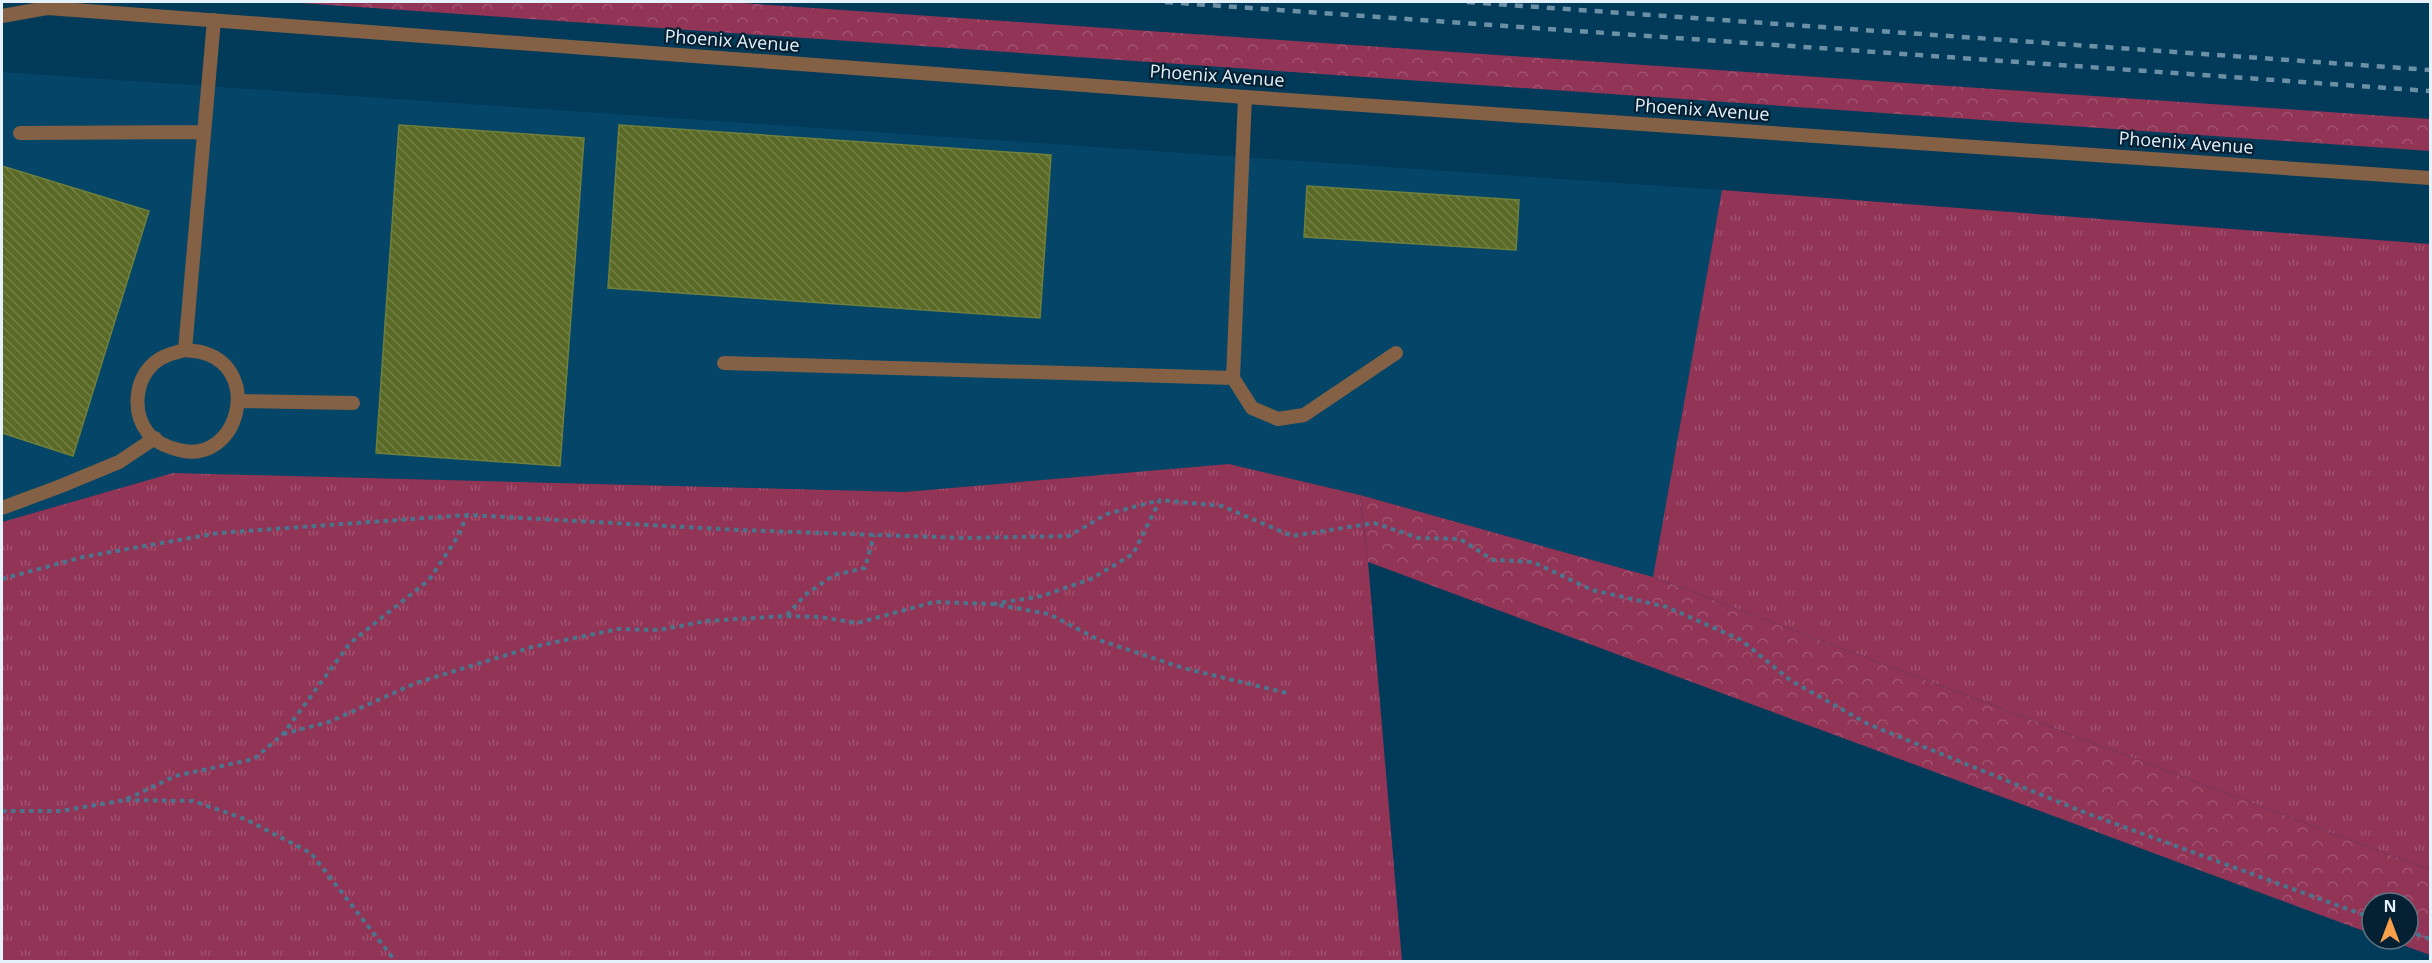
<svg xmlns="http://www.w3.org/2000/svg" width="2432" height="963" font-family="'Open Sans',sans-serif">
	<defs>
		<pattern id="grass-tufts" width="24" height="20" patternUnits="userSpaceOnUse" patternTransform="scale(1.5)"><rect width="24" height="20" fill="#923456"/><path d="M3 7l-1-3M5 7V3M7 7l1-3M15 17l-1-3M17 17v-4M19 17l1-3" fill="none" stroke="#a1526f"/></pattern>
		<pattern id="forest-crowns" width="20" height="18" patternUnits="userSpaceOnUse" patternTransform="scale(1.5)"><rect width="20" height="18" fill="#923456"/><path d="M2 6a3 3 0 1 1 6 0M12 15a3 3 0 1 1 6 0" fill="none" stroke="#a1526f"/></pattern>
		<pattern id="building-back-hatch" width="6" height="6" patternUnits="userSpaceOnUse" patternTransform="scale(1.5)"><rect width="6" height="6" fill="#5a6a26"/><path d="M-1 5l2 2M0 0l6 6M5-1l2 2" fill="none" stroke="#728046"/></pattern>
	</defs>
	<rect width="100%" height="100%" fill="#023a59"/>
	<!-- built -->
	<path fill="#054668" d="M2,72L1722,190L1653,577L1360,495L1229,464L904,492L173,473L2,522Z"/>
	<!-- grass -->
	<path fill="url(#grass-tufts)" d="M1722,190L2430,244V870L1653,577Z
		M1229,464L1360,495L1368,562L1402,961L2,962V522L173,473L904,492Z"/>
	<!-- forest -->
	<path fill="url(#forest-crowns)" d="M286,2H727L2430,119V151Z
		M1360,495L1653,577L2430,870V955L2386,939H2408V903H2372V934L1368,562Z"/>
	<!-- building -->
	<path fill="url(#building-back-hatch)" stroke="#6f7f3c" stroke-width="1.5" d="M399,125L584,138L560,466L376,453Z
		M619,125L1051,155L1040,318L608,288Z
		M2,166L149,211L73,456L2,433Z
		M1307,186L1519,200L1516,250L1304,237Z"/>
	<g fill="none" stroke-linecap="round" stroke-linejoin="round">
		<!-- path -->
		<path stroke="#4b758d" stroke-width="4" stroke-dasharray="4.5 4.5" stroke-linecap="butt" d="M2,579L83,557L218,533L467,515L739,530L964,538L1069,536L1107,514L1160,500
			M993,604L1042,596L1091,579L1133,554L1160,500L1222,506L1292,536L1374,523L1419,538L1460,539L1493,560L1533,562L1592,590L1667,607L1741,640L1790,680L1868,724L2086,813L2372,918
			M787,615L805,595L834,575L865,568L874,535
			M283,734L329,722L416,683L532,647L618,629L659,630L706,621L786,616L820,617L857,623L934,602L993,604L1049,614L1099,640L1183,668L1287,693
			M126,800L193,801L245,819L311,853L396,962
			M2,811H61L125,800L175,776L254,759L283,734L350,643L429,580L457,538L467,515
			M2408,931L2430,939"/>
		<!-- lane -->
		<path stroke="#846144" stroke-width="14" d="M2,16L47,8L1245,97L2430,178
			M20,133L204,132
			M185,350C191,351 198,351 204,353C263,371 238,465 179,450C167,447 156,443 148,433C132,413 135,382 152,365C161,356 173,353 185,350L214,20
			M724,363L1233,378L1245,97
			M1233,378L1252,408L1278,419L1304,415L1396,353
			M239,401L353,403
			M2,508L61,486L119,462L155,438"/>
		<!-- rail -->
		<path stroke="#6b8fa4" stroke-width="4.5" stroke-dasharray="8 8" stroke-linecap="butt" d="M1165,2L2430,91
			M1467,2L2430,70"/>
	</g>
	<g text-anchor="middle" stroke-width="4.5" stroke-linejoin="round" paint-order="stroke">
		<!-- street labels -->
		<g font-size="18" fill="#e5f1fb" stroke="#052032">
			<text transform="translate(732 41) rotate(4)" y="6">Phoenix Avenue</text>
			<text transform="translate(1217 76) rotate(4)" y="6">Phoenix Avenue</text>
			<text transform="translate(1702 110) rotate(4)" y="6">Phoenix Avenue</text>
			<text transform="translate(2186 143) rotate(4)" y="6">Phoenix Avenue</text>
		</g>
	</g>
	<!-- border -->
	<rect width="2432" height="963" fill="none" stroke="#e5f1fb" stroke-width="6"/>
	<!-- north arrow -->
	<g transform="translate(2390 921)"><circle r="28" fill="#052032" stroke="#5f7482" stroke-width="1.5"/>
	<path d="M0-4.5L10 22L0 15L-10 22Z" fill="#f9a04d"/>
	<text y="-9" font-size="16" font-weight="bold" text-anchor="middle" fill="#e5f1fb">N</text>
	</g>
</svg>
